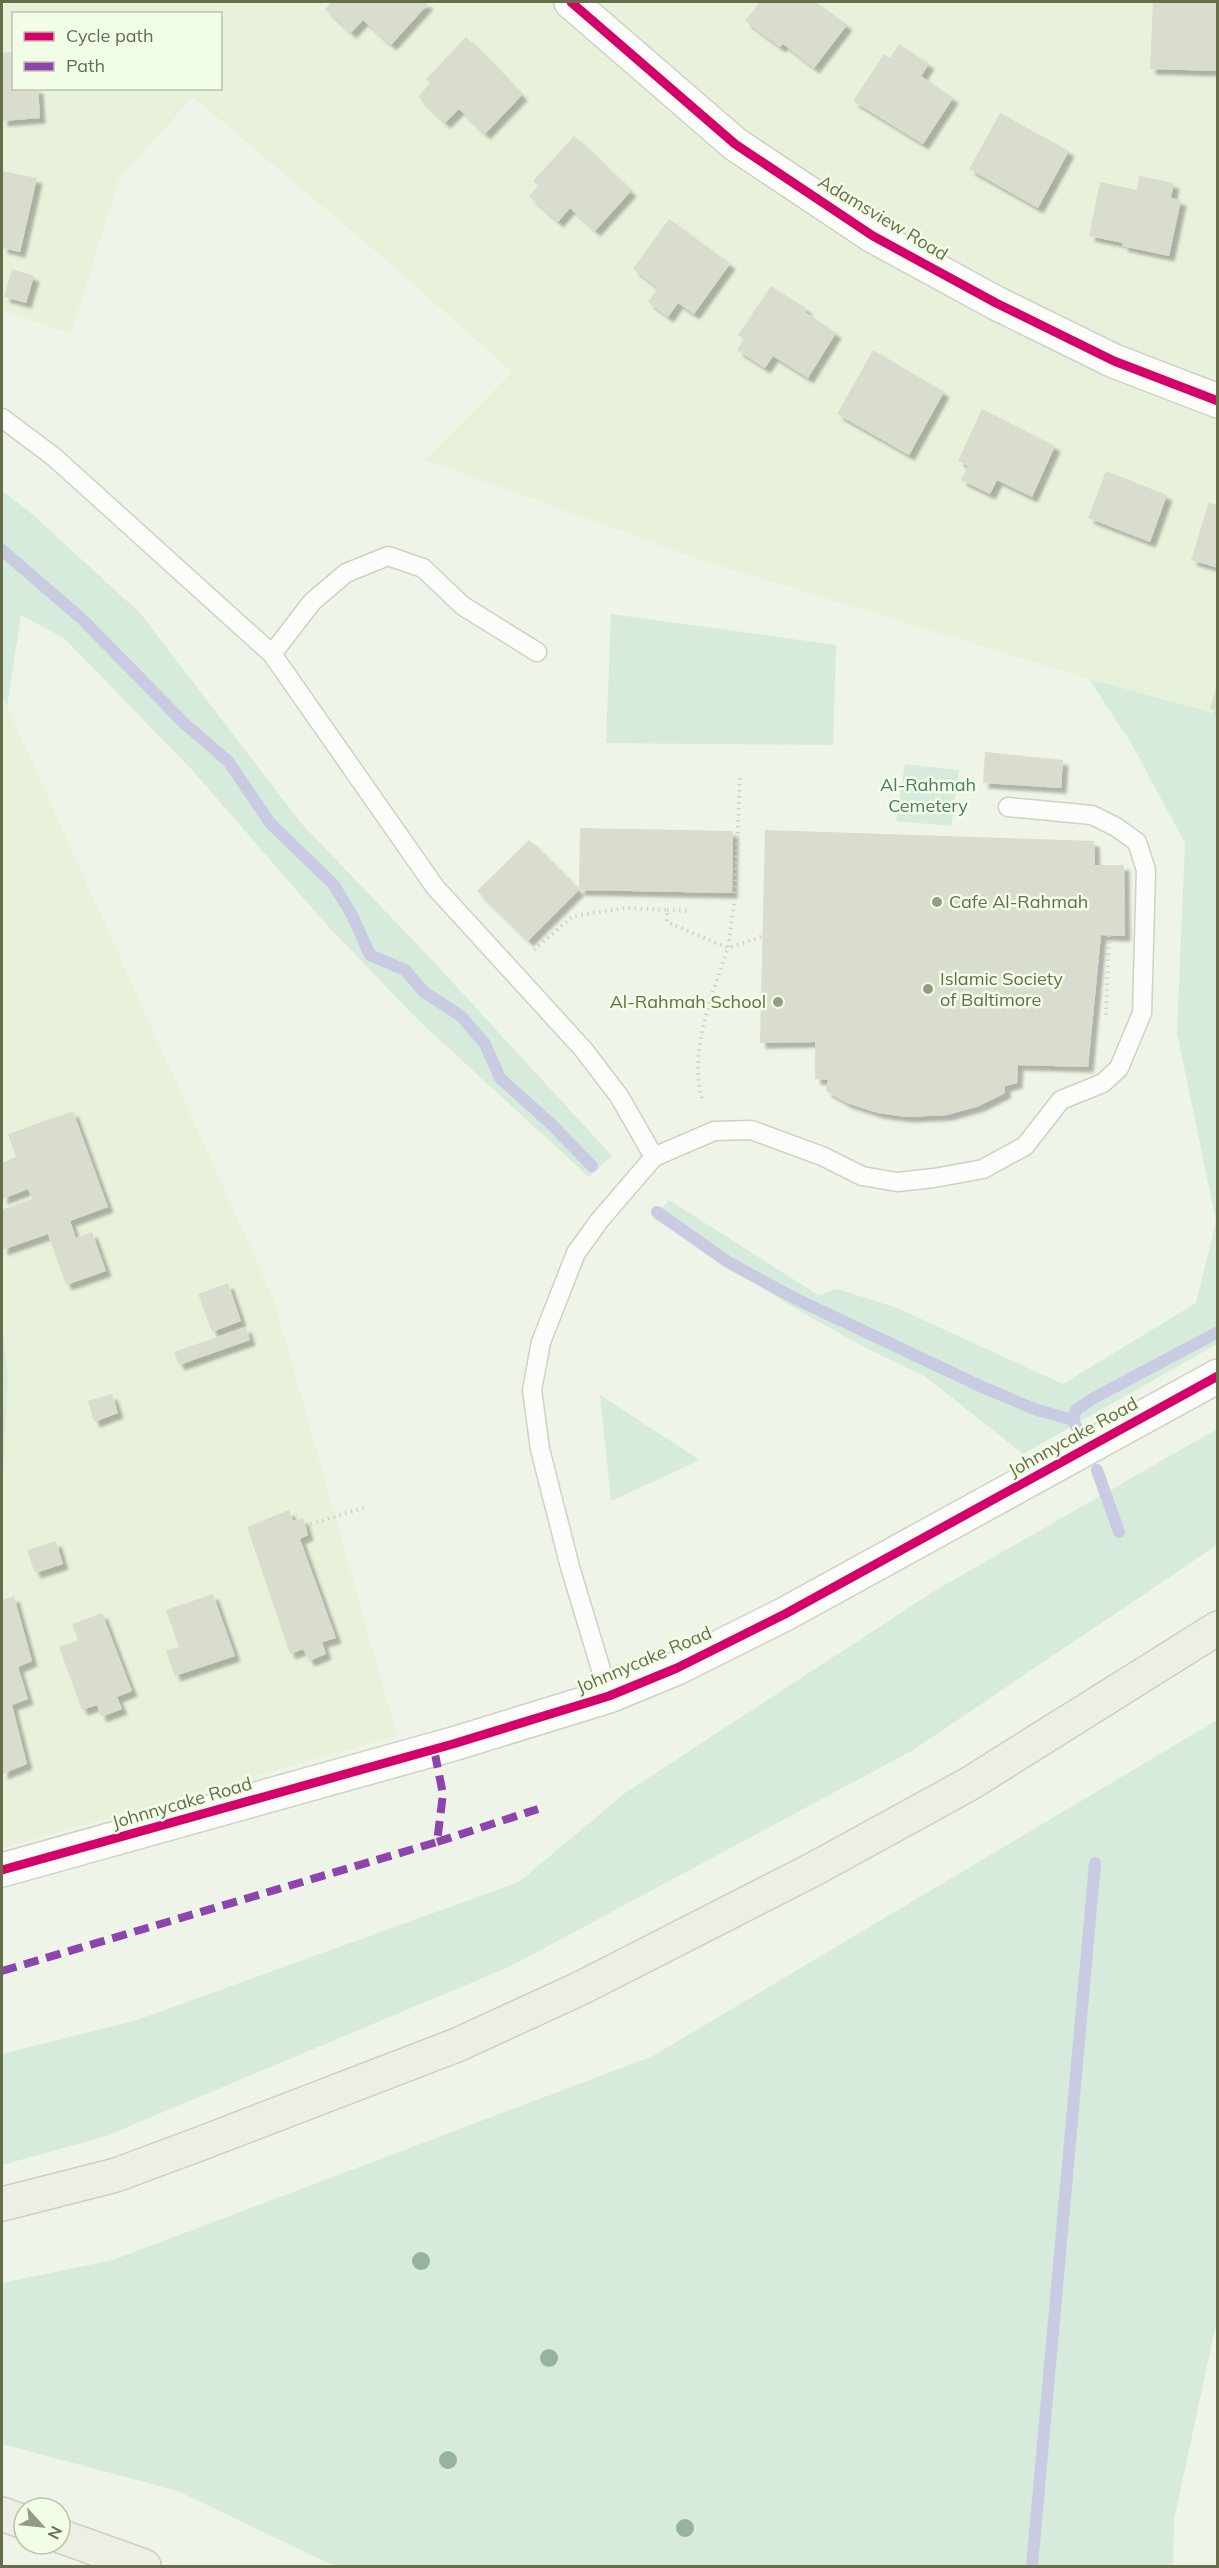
<svg xmlns="http://www.w3.org/2000/svg" width="1219" height="2568" font-family="Mulish,sans-serif">
	<defs>
		<filter id="shadow"><feDropShadow dx="5.5" dy="5.5" stdDeviation="1.5" flood-color="#0004"/></filter>
	</defs>
	<rect width="100%" height="100%" fill="#eef4e7"/>
	<!-- residential -->
	<path fill="#e8f2db" fill-rule="evenodd" d="M2,2H1217V714L1089,679L701,560L425,460L512,372L393,266L193,97L119,179L71,334L2,310ZM14,14H220V88H14Z
		M2,695L274,1300L397,1736L2,1848Z"/>
	<!-- green -->
	<path fill="#d6ebdb" d="M2,491L32,514L140,613L301,823L433,961L612,1156L589,1177L418,1020L325,923L193,771L65,639L21,615L7,707L2,695Z
		M611,614L836,645L833,745L606,743Z
		M1089,679L1217,714V1344L1023,1454L926,1377L866,1348L789,1305L653,1218L669,1200L818,1295L837,1289L895,1307L1063,1384L1196,1303L1216,1221L1177,1033L1185,843L1131,743Z
		M905,764L959,770L951,826L896,821Z
		M2,1321L8,1377L2,1501Z
		M600,1395L700,1460L611,1501Z
		M1217,1429V1545L913,1750L511,1966L106,2136L2,2165V2054L137,2020L519,1882L625,1793L936,1590Z
		M1217,1720L1218,2315L1174,2520L1173,2566H334L178,2491L2,2444V2283L113,2260L653,2056Z"/>
	<g fill="none" stroke-linecap="round" stroke-linejoin="round">
		<!-- stream -->
		<path stroke="#c9cbe2" stroke-width="12" d="M2,550L83,620L185,724L228,761L270,823L334,885L352,915L370,955L405,970L424,992L461,1016L485,1044L500,1078L550,1123L592,1166
			M657,1212L728,1262L796,1299L980,1386L1037,1410L1073,1420
			M1079,1432L1073,1420L1076,1410L1092,1399L1218,1332
			M1097,1470L1119,1532
			M1032,2566L1095,1863"/>
	</g>
	<!-- building -->
	<path fill="#d8ddcd" filter="url(#shadow)" d="M332,2H425L428,4L391,45L363,20L351,33L325,9Z
		M760,2H816L847,25L814,68L783,44L780,47L745,21Z
		M1153,2H1218V71L1150,69Z
		M466,37L522,95L485,134L459,109L445,123L418,97L430,83L426,79Z
		M899,44L929,64L921,76L953,98L923,144L853,101L884,54L890,58Z
		M14,52V88H38L40,118L2,121V53Z
		M1000,113L1069,151L1038,208L969,169Z
		M574,136L631,191L595,231L570,208L558,222L529,196L538,186L533,181Z
		M2,171L37,178L20,252L2,248Z
		M1139,176L1174,183L1171,198L1181,200L1169,256L1122,246L1123,243L1089,236L1100,182L1137,190Z
		M669,219L730,264L694,314L678,303L668,317L648,302L658,288L633,269Z
		M12,269L34,276L26,303L4,297Z
		M771,286L807,309L805,312L836,333L808,378L773,356L765,368L737,350L744,339L738,335Z
		M873,350L944,392L909,455L837,414Z
		M982,409L1055,446L1032,497L997,480L990,494L961,480L968,466L958,461Z
		M1106,471L1167,495L1150,542L1088,518Z
		M1209,502L1218,506V568L1191,560Z
		M1216,688H1218V711L1210,709Z
		M985,752L1063,760L1061,788L983,783Z
		M580,828L733,831L732,893L579,890Z
		M765,830L1094,841L1095,865H1124L1125,936L1101,935L1088,1067L1018,1065L1017,1083L1005,1086V1093L979,1106L947,1115L907,1117L878,1113L847,1103L826,1091L828,1080L815,1079V1042L760,1043Z
		M529,840L579,890L528,941L477,891Z
		M73,1111L108,1207L70,1221L76,1238L92,1232L106,1271L66,1285L48,1234L2,1250V1210L32,1199L28,1189L2,1199V1163L16,1157L8,1134Z
		M228,1283L241,1321L212,1332L198,1294Z
		M246,1327L250,1340L179,1365L174,1352Z
		M112,1394L118,1413L94,1422L88,1401Z
		M289,1510L293,1521L303,1518L308,1535L300,1539L336,1638L322,1642L326,1654L309,1661L303,1649L290,1654L247,1527Z
		M56,1541L63,1564L35,1573L27,1550Z
		M213,1594L235,1656L175,1676L166,1651L179,1647L166,1610Z
		M14,1596L32,1661L18,1667L28,1699L12,1705L27,1764L2,1774V1600Z
		M102,1613L132,1691L117,1697L122,1709L101,1717L97,1705L82,1710L59,1647L78,1640L72,1624Z"/>
	<g fill="none" stroke-linecap="round" stroke-linejoin="round">
		<defs>
			<path id="service" d="M2,418L54,457L272,654L435,887L583,1049L619,1096L654,1157
				M272,654L312,602L346,573L388,556L423,568L463,606L537,652
				M609,1696L570,1567L540,1449L532,1390L541,1342L576,1253L599,1221L654,1157L714,1131L751,1130L822,1156L862,1176L897,1182L934,1178L983,1169L1025,1146L1061,1100L1103,1083L1119,1068L1142,1013L1146,870L1137,842L1116,827L1092,815L1008,807"/>
			<path id="minor" d="M571,2L735,144L873,236L996,303L1114,361L1218,401
				M2,1870L453,1744L609,1696L677,1668L785,1614L1218,1376"/>
			<path id="motorway" d="M2,2204L116,2175L202,2143L457,2045L581,1988L814,1869L969,1784L1218,1628
				M2,2514L24,2522
				M60,2536L144,2566"/>
		</defs>
		<!-- service casing -->
		<use href="#service" stroke="#cdd2c3" stroke-width="21"/>
		<!-- minor casing -->
		<use href="#minor" stroke="#cdd2c3" stroke-width="36"/>
		<!-- motorway casing -->
		<use href="#motorway" stroke="#ccd0c1" stroke-width="36"/>
		<!-- path -->
		<path stroke="#d0d3c6" stroke-width="4" stroke-dasharray="1.5 4.5" stroke-linecap="butt" d="M740,778L735,896L728,948L763,936
			M667,910L689,911
			M534,950L573,916L626,908L667,910V922L728,948C713,992 687,1055 703,1101
			M1106,1015L1109,935
			M305,1526L366,1507"/>
		<!-- service -->
		<use href="#service" stroke="#fcfdfb" stroke-width="18"/>
		<!-- minor -->
		<use href="#minor" stroke="#fcfdfb" stroke-width="33"/>
		<!-- motorway -->
		<use href="#motorway" stroke="#edefe4" stroke-width="33"/>
		<!-- quiet -->
		<path stroke="#8e44ad" stroke-width="8" stroke-dasharray="15 8" stroke-linecap="butt" d="M437,1842L538,1809
			M2,1971L437,1842L443,1794L434,1749"/>
		<defs>
			<path id="cycleway" d="M571,2L735,144L873,236L996,303L1114,361L1218,401
				M2,1870L453,1744L609,1696L677,1668L785,1614L1218,1376"/>
		</defs>
		<!-- cycleway casing -->
		<use href="#cycleway" stroke="#f2fde7" stroke-width="13"/>
		<!-- cycleway -->
		<use href="#cycleway" stroke="#d6006c" stroke-width="9"/>
	</g>
	<!-- trees -->
	<g fill="#94b3a1">
		<circle cx="421" cy="2261" r="9"/>
		<circle cx="549" cy="2358" r="9"/>
		<circle cx="448" cy="2460" r="9"/>
		<circle cx="685" cy="2528" r="9"/>
	</g>
	<!-- markers -->
	<g fill="#969c82" stroke="#f2fde7" stroke-width="2">
		<circle cx="937" cy="902" r="6"/>
		<circle cx="928" cy="989" r="6"/>
		<circle cx="778" cy="1002" r="6"/>
	</g>
	<g text-anchor="middle" stroke-width="5" stroke-linejoin="round" paint-order="stroke">
		<!-- street labels -->
		<g font-size="18" fill="#666d4b" stroke="#f2fde7">
			<text transform="translate(883 218) rotate(31)" y="6">Adamsview Road</text>
			<text transform="translate(1073 1437) rotate(-29)" y="6">Johnnycake Road</text>
			<text transform="translate(644 1660) rotate(-23)" y="6">Johnnycake Road</text>
			<text transform="translate(182 1803) rotate(-16)" y="6">Johnnycake Road</text>
		</g>
		<!-- park labels -->
		<g font-size="18" fill="#4b7d67" stroke="#f2fde7">
			<text x="928" y="791">Al-Rahmah<tspan x="928" dy="21">Cemetery</tspan></text>
		</g>
		<!-- poi labels -->
		<g font-size="18" fill="#666d4b" stroke="#f2fde7" text-anchor="start">
			<text x="949" y="908">Cafe Al-Rahmah</text>
			<text x="940" y="985">Islamic Society<tspan x="940" dy="21">of Baltimore</tspan></text>
			<text x="766" y="1008" text-anchor="end">Al-Rahmah School</text>
		</g>
	</g>
	<!-- border -->
	<rect width="1219" height="2568" fill="none" stroke="#666d4b" stroke-width="6"/>
	<!-- legend -->
	<rect x="12" y="12" width="210" height="78" fill="#f2fde7" stroke="#bac3a9" stroke-width="1.5"/>
	<rect x="24" y="32" width="30" height="9" fill="#d6006c" stroke="#bac3a9" stroke-width="1.5"/>
	<text x="66" y="42" font-size="18" fill="#666d4b">Cycle path</text>
	<rect x="24" y="62" width="30" height="9" fill="#8e44ad" stroke="#bac3a9" stroke-width="1.5"/>
	<text x="66" y="72" font-size="18" fill="#666d4b">Path</text>
	<!-- north arrow -->
	<g transform="translate(42 2526) rotate(117)"><circle r="28" fill="#f2fde7" stroke="#bac3a9" stroke-width="1.5"/>
	<path d="M0-4.5L10 22L0 15L-10 22Z" fill="#969c82"/>
	<text y="-9" font-size="16" font-weight="bold" text-anchor="middle" fill="#666d4b">N</text>
	</g>
</svg>
